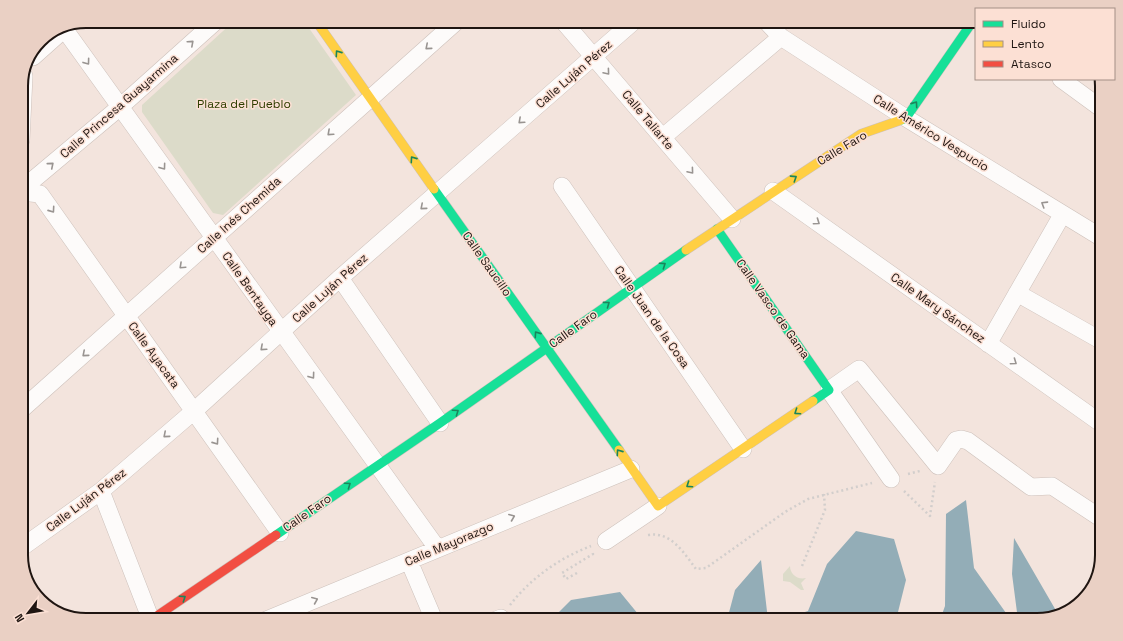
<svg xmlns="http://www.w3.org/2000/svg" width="1123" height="641" font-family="'Space Grotesk',sans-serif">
	<rect width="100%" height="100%" fill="#f3e4dd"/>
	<!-- green -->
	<path fill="#dcdbc9" d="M234,21H304L356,95L223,215L213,213L142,112V105Z
		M790,566C790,574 797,580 806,578L801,583L804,590H801L790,582L783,581V574Z"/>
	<!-- water -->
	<path fill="#93adb7" d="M966,500L974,568L1011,620H940L945,606L946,514Z
		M856,531L894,539L906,580L896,620H780L808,611L827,564Z
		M1014,538L1058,614L1037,620H1018L1012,574Z
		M761,560L768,620H727L735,590Z
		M620,592L643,620H551L571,600Z"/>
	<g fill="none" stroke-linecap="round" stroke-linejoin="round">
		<defs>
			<path id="street" d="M563,21L732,219
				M766,21L781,37L906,118L1102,238
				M65,30L437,548
				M33,57L61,32
				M1061,79L1102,109
				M663,137L781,37
				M21,140L24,76
				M562,186L743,449
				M21,190L120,107L216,21
				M773,191L1102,424
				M21,192L40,194L280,533
				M340,278L440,423
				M1017,293L1102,341
				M988,344L1062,215
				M21,410L457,21
				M891,479L829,390L859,369L938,466L956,440L961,439L968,441L1031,487L1052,486L1102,519
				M101,491L151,620
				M606,541L658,506
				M21,548L101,491L194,411L340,278L634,21
				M409,561L434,620
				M266,620L631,469
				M496,620L501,618"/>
			<path id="fast" d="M901,120L906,118L973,21
				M434,189L619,450
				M717,229L829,390L813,401
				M276,535L440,423L686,250"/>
			<path id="slow" d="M316,21L434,189
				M686,250L861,134L901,120
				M619,450L658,506L813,401"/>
			<path id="jam" d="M151,620L276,535"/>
		</defs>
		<!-- street casing -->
		<use href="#street" stroke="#cdc1bb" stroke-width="18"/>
		<!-- fast casing -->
		<use href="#fast" stroke="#cdc1bb" stroke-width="10"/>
		<!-- slow casing -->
		<use href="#slow" stroke="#cdc1bb" stroke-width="10"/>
		<!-- jam casing -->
		<use href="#jam" stroke="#cdc1bb" stroke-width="10"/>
		<!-- path -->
		<path stroke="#d2cecc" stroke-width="2.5" stroke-dasharray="2 3" stroke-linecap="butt" d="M908,474L920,471
			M904,491L930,516L935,482
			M648,535C671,531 684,553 696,569L706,568L785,512L808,499L872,483
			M802,566L825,510L824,494
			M577,573L566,579L562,573L593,554L592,552
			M510,605C530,579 559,558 591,546"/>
		<!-- street -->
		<use href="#street" stroke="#fdfbfa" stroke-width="17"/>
		<!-- fast -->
		<use href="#fast" stroke="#16e098" stroke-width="9"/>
		<!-- slow -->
		<use href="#slow" stroke="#ffcf43" stroke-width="9"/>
		<!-- jam -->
		<use href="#jam" stroke="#f24e42" stroke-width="9"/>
	</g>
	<!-- one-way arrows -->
	<defs><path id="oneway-chevron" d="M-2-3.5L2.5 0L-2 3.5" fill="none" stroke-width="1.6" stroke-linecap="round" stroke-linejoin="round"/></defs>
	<g stroke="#999491">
		<use href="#oneway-chevron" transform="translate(191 43) rotate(-42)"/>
		<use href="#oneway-chevron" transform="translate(428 47) rotate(139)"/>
		<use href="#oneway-chevron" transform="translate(87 62) rotate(54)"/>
		<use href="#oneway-chevron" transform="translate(607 72) rotate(50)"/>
		<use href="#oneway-chevron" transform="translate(521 121) rotate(138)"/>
		<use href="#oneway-chevron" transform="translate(330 133) rotate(138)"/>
		<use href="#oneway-chevron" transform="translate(51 165) rotate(-40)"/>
		<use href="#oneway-chevron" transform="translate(163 167) rotate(54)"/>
		<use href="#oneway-chevron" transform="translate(691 171) rotate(50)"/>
		<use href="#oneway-chevron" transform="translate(1044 204) rotate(-148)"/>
		<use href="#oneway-chevron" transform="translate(423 207) rotate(139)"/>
		<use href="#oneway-chevron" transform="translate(52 210) rotate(55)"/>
		<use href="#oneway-chevron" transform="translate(817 222) rotate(35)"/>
		<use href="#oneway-chevron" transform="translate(182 266) rotate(137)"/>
		<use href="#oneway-chevron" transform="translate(263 348) rotate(138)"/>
		<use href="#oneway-chevron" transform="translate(85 354) rotate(139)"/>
		<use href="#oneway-chevron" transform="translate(1014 362) rotate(35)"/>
		<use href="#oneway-chevron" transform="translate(312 376) rotate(54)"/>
		<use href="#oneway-chevron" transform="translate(166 435) rotate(139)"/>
		<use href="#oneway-chevron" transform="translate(216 442) rotate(55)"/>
		<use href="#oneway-chevron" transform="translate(512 517) rotate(-22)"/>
		<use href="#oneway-chevron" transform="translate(315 600) rotate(-23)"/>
	</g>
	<g stroke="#1a855b">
		<use href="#oneway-chevron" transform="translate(338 53) rotate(-125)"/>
		<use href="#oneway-chevron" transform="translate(915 104) rotate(-55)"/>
		<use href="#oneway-chevron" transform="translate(413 159) rotate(-125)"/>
		<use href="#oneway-chevron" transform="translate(794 178) rotate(-33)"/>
		<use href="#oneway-chevron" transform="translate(663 265) rotate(-34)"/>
		<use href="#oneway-chevron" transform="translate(607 304) rotate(-36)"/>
		<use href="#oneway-chevron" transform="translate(537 334) rotate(-125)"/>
		<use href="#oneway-chevron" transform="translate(456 412) rotate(-35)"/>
		<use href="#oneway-chevron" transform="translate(797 412) rotate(146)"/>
		<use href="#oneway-chevron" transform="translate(619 452) rotate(-125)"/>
		<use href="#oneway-chevron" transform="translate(348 485) rotate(-35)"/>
		<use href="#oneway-chevron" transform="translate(689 485) rotate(146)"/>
		<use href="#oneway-chevron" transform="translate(183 598) rotate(-34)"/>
	</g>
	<g text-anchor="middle" stroke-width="3" stroke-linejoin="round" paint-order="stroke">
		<!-- street labels -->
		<g font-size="12" fill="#1f1511" stroke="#fce0d4">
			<text transform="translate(574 74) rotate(-41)" y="4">Calle Luján Pérez</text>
			<text transform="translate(119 106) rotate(-41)" y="4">Calle Princesa Guayarmina</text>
			<text transform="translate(648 120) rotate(50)" y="4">Calle Taliarte</text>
			<text transform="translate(931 133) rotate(32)" y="4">Calle Américo Vespucio</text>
			<text transform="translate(842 148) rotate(-31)" y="4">Calle Faro</text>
			<text transform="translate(239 215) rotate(-42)" y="4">Calle Inés Chemida</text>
			<text transform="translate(487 264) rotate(55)" y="4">Calle Saucillo</text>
			<text transform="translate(330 288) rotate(-42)" y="4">Calle Luján Pérez</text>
			<text transform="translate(250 289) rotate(55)" y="4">Calle Bentayga</text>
			<text transform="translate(938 308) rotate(35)" y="4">Calle Mary Sánchez</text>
			<text transform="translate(773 309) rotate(55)" y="4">Calle Vasco de Gama</text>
			<text transform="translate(652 317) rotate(55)" y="4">Calle Juan de la Cosa</text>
			<text transform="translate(573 329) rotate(-36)" y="4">Calle Faro</text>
			<text transform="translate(154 355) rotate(54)" y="4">Calle Ayacata</text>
			<text transform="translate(86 500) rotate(-37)" y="4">Calle Luján Pérez</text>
			<text transform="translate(307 513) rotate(-35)" y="4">Calle Faro</text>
			<text transform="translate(449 544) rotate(-23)" y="4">Calle Mayorazgo</text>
		</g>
		<!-- park labels -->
		<g font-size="12" fill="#2f3e00" stroke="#fce0d4">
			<text x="244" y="108">Plaza del Pueblo</text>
		</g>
	</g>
	<!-- crop -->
	<path d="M0 0H1123V641H0ZM86 28H1037A58 58 0 0 1 1095 86V555A58 58 0 0 1 1037 613H86A58 58 0 0 1 28 555V86A58 58 0 0 1 86 28Z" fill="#ead0c4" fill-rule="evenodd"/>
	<path fill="none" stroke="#1f1511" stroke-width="2" d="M86 28H1037A58 58 0 0 1 1095 86V555A58 58 0 0 1 1037 613H86A58 58 0 0 1 28 555V86A58 58 0 0 1 86 28Z"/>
	<!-- legend -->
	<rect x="975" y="8" width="140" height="72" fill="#fce0d4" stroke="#a48f86"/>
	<rect x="983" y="21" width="20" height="6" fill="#16e098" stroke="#a48f86"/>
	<text x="1011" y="28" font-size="12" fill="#1f1511">Fluido</text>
	<rect x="983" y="41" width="20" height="6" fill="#ffcf43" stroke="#a48f86"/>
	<text x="1011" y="48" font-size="12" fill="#1f1511">Lento</text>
	<rect x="983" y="61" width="20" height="6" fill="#f24e42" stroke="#a48f86"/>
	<text x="1011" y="68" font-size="12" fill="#1f1511">Atasco</text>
	<!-- north arrow -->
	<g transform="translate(28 613) rotate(239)" stroke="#fce0d4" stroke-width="3" paint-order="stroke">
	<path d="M0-3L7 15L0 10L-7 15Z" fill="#1f1511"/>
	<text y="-6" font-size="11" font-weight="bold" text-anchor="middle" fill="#1f1511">N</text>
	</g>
</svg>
